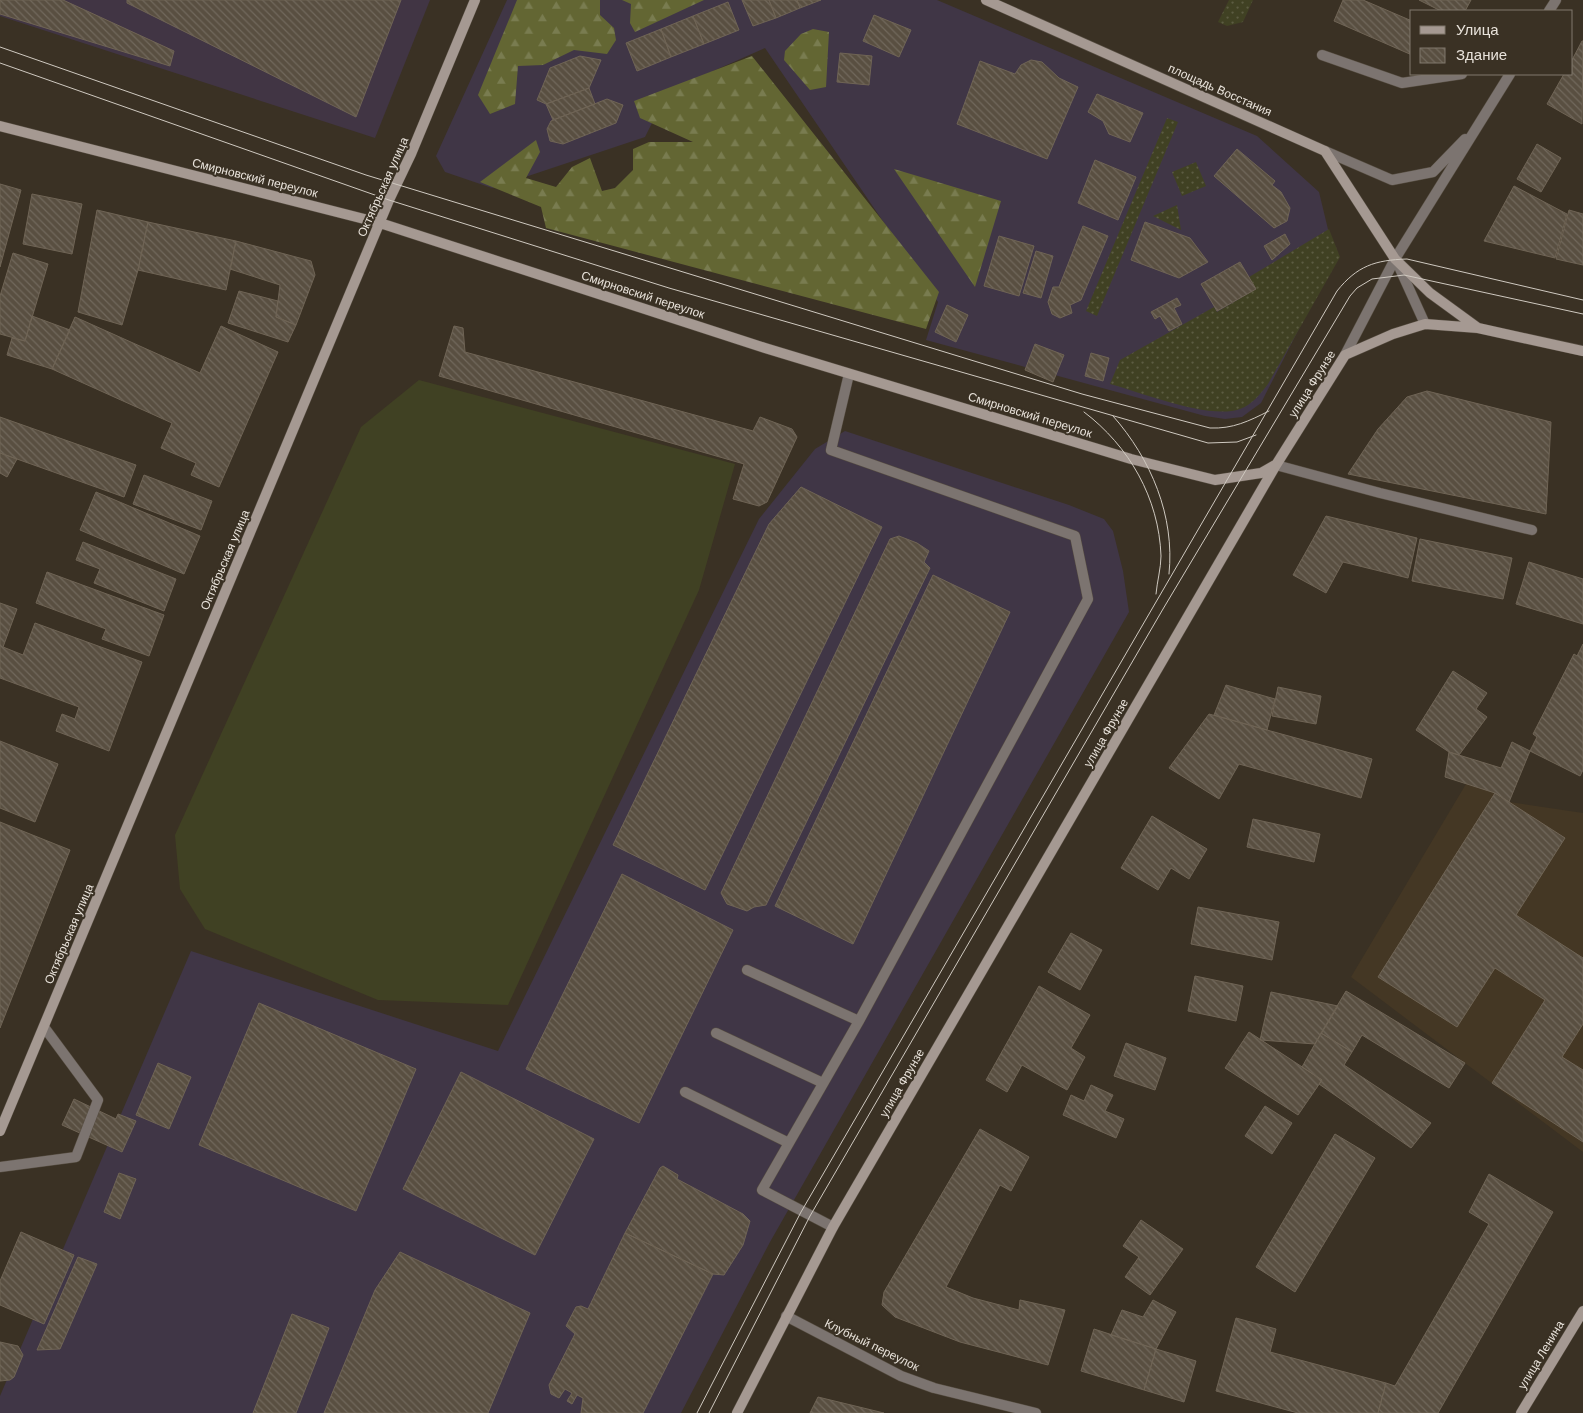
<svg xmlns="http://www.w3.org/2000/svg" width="1583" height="1413" font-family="Arial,sans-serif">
	<defs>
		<pattern id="grass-dots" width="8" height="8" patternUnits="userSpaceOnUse" patternTransform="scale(1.25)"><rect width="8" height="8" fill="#404123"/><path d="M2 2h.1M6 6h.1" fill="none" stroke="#5c5c42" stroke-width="1.8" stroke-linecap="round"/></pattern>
		<pattern id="forest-firs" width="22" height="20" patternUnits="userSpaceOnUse" patternTransform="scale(1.25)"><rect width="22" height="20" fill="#636633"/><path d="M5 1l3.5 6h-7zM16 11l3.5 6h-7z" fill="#797c50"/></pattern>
		<pattern id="building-back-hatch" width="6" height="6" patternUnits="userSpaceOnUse" patternTransform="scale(1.25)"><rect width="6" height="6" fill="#594f41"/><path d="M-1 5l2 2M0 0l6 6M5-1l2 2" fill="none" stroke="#71685c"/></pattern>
	</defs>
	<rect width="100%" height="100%" fill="#3a3124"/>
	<!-- commercial -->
	<path fill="#403646" d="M507,0H937L1257,136L1319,192L1333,250L1325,278L1261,403L1242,417L1225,419L1205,416L926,340L938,302L765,48L668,91L645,137L492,188L445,172L436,156Z
		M845,431L1069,505L1104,519L1113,531L1123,571L1129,612L770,1242L681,1413H0V1396L191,951L498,1051L759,519L815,449Z"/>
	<!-- industrial -->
	<path fill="#413544" d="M0,0H430L375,138L0,16Z"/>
	<!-- built -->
	<path fill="#443724" d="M1466,784L1495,793L1509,802L1583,813V1152L1351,977Z"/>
	<!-- grass -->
	<path fill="url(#grass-dots)" d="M1229,0H1253L1243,22L1227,26L1218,22Z
		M1167,118L1178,122L1097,316L1086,311Z
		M1196,162L1206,186L1182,196L1172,172Z
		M1177,205L1181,230L1153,216Z
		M1329,229L1340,257L1268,384C1260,394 1253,404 1240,409C1209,420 1143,393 1110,384L1120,360L1214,307L1217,312L1256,289L1249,277Z"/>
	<!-- forest -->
	<path fill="url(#forest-firs)" d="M517,0H600V15L614,28L616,40L607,54L574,50L543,65L518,66L515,104L490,114L478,95Z
		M622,0H704L635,32L630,23L631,4Z
		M813,29L829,32L826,87L810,90L784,60L785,51L801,34Z
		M752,56L939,292L926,329L546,228L541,207L480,182L536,140L540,152L526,178L556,187L572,167L590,158L602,191L615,188L633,170V149L649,142H693L640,118L634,101Z
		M894,169L1001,201L975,287Z"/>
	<!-- pitch -->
	<path fill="#404123" d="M419,380L735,464L699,590L508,1005L378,1000L205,929L180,889L175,835L361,427Z"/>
	<!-- building -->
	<path fill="url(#building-back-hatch)" stroke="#6f6455" d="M0,0H63L174,51L170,66L0,14Z
		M127,0H401L356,117L127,3Z
		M742,0H769L776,18L753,26Z
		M769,0H797L800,8L776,18Z
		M797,0H821L800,8Z
		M1343,0H1363L1412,21V55L1334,21Z
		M1419,0H1471L1465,11H1441Z
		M728,2L739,30L704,44L693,16Z
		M874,15L911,30L899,57L863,41Z
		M693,16L704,44L671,57L661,29Z
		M661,29L671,57L637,71L626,43Z
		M1582,41H1583L1582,124L1547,104L1564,74H1572V60Z
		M840,53L872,56L869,85L837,82Z
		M580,56L601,60L589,88L546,104L537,100L550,68Z
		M1031,60L1042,62L1059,78L1078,87L1047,159L957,124L980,61L1015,74L1021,65Z
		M589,88L595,104L553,120L546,104Z
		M1097,94L1143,113L1130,142L1109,134L1103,121L1088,112Z
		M607,99L623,105L616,123L563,144L550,141L547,129L551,121Z
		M1537,144L1561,158L1541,192L1517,179Z
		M1237,149L1275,181L1272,185L1281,192L1290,208L1287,221L1274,228L1214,176Z
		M1095,160L1136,177L1118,220L1078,203Z
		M0,184L21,190L0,267Z
		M1514,186L1567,214L1555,258L1484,241Z
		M32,194L82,204L72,254L23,244Z
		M97,210L148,222L138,270L122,325L78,312Z
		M1569,210L1583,214V265L1556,259Z
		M148,222L236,241L226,290L138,270Z
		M1145,222L1190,238L1208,262L1179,278L1131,260Z
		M1083,226L1108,236L1081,300L1070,305L1072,313L1060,318L1052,314L1048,302L1053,287H1059Z
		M1285,234L1290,244L1272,260L1264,246Z
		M999,236L1034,246L1019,296L984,286Z
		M236,241L311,261L315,275L296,325L276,317L280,285L230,269Z
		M1036,251L1053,256L1041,298L1023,293Z
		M13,253L48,264L25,341L0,334V296Z
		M1240,262L1256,289L1217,311L1201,284Z
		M239,291L278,301L276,317L296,325L288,342L228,323Z
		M1177,298L1181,305L1174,308L1182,324L1169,331L1160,316L1155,319L1151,312Z
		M947,305L968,315L956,342L935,332Z
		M32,316L70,330L52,369L7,355L12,338L25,341Z
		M75,317L200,373L221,326L278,352L219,487L191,475L196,463L161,448L172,423L52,369Z
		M454,326L463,328L465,352L753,431L760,417L792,429L797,437L767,502L759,506L733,499L744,464L439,376Z
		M1035,344L1064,355L1053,382L1025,370Z
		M1091,353L1109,358L1103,381L1085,376Z
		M1427,391L1551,422L1546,514L1348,474L1378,429L1407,397Z
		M0,417L136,465L124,497L0,453Z
		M0,453L17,459L7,477L0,473Z
		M144,475L212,501L201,530L133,504Z
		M801,487L882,527L705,890L613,845L769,524Z
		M96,492L200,536L184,574L80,530Z
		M1326,516L1417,538L1408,578L1343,562L1326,593L1293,575Z
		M899,536L917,543L929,551L924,562L930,568L766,905L754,907L747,911L727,904L721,893L890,539Z
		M1420,539L1512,558L1503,599L1412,581Z
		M83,542L176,579L164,611L94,583L100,569L76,560Z
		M1529,562L1583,579V624L1516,604Z
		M47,572L164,615L149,656L102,639L106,629L36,603Z
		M933,575L1010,612L853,944L775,906Z
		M0,603L17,609L3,647L23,655L35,623L142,662L109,751L56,731L62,714L75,719L79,707L0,678Z
		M1583,644V770L1580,776L1530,751L1537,737L1533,734L1574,654L1577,656Z
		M1453,671L1487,693L1476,709L1487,717L1459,755L1449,752L1416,730Z
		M1226,685L1275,699L1267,730L1214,715Z
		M1278,687L1321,696L1316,724L1272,716Z
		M1209,714L1372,759L1361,798L1239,764L1219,799L1169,768Z
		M0,741L58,764L35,822L0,808Z
		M1512,742L1530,751L1509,802L1495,793L1445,777L1449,752L1501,768Z
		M1495,793L1565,838L1516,915L1583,958V1024L1562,1057L1583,1070V1142L1492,1083L1545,1000L1495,968L1457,1027L1378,977Z
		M1152,816L1207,849L1189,879L1171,868L1158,890L1121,868Z
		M1253,819L1320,834L1314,862L1247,847Z
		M0,822L70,850L0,1028Z
		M622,874L733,930L639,1123L526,1069Z
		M1198,907L1279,922L1272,960L1191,944Z
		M1071,933L1102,950L1080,990L1048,972Z
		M1195,976L1243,986L1236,1021L1188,1011Z
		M1039,986L1090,1015L1071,1048L1085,1057L1067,1090L1022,1065L1007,1092L986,1080Z
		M1346,991L1465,1063L1449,1088L1362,1035L1352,1052L1321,1033Z
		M1271,992L1338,1006L1315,1044L1260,1040Z
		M259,1003L416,1069L356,1211L199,1145Z
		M1249,1032L1322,1080L1298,1115L1225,1068Z
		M1321,1033L1352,1052L1344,1065L1431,1123L1411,1148L1319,1084L1322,1080L1302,1067Z
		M1126,1043L1166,1058L1155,1090L1114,1076Z
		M158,1063L191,1077L169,1129L136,1115Z
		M461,1072L594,1139L535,1255L403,1189Z
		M1091,1085L1113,1095L1105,1111L1124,1119L1116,1138L1063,1115L1071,1095L1084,1101Z
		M74,1099L116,1119L118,1114L136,1121L122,1152L62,1125Z
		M1265,1106L1292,1123L1272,1154L1245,1136Z
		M980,1129L1029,1157L1011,1191L1000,1185L946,1287L973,1298L1019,1310L1020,1300L1065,1310L1048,1365L960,1342L895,1317L882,1305L884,1292Z
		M1335,1134L1375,1158L1295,1292L1256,1267Z
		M663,1166L678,1175L677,1179L743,1214L750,1221L743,1245L724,1275L713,1274L625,1233L660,1168Z
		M119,1173L136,1179L120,1219L104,1212Z
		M1489,1174L1553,1212L1438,1413H1378L1386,1383L1395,1386L1489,1224L1469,1212Z
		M1141,1220L1183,1249L1150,1295L1125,1277L1139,1257L1123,1246Z
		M21,1232L74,1255L44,1324L0,1305V1281Z
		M625,1233L713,1274L643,1413H581L583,1398L577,1395L572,1404L567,1401L572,1393L565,1389L559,1398L551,1394L549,1385L575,1334L566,1326L576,1307L581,1306L588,1309Z
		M400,1252L530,1313L488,1413H324L375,1290Z
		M78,1257L97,1264L60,1349L37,1350Z
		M1153,1300L1176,1312L1156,1349L1111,1335L1122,1310L1143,1317Z
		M292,1314L329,1328L296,1413H253Z
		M1236,1318L1276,1329L1270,1352L1386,1383L1378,1413H1298L1216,1391Z
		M1094,1329L1156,1349L1144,1390L1081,1371Z
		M0,1342L18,1346L23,1355L14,1377L10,1380L0,1381Z
		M1156,1349L1196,1361L1184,1402L1144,1390Z
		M818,1397L884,1413H810Z"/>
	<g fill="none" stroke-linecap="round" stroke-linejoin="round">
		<defs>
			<path id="lane" d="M1322,55L1402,83L1462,74
				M1276,465L1380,493L1532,530
				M747,970L859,1021
				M716,1033L823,1083
				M685,1092L789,1143
				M0,1167L76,1157L98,1100L44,1027
				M833,1227L762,1190L859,1021L1088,599L1075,536L831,450L849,374"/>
			<path id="street" d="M1549,11L1556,0
				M1325,151L1392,180L1433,172L1465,139
				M1396,260L1425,324
				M1345,355L1395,259L1510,74
				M786,1316L901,1376L934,1388L1036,1413"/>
			<path id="secondary" d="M986,0L1325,151L1395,259L1430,293L1478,328L1583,351
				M0,126L380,223L765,348L1131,459L1215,480L1261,473L1275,465
				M0,1131L389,200L411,154L475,0
				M737,1413L833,1227L1276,465L1345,355L1393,334L1425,324L1478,328
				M1521,1413L1583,1311"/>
		</defs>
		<!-- lane casing -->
		<use href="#lane" stroke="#564d41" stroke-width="11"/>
		<!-- street casing -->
		<use href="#street" stroke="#564d41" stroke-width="11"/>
		<!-- secondary casing -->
		<use href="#secondary" stroke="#564d41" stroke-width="11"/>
		<!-- lane -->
		<use href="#lane" stroke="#7c7470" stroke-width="10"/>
		<!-- street -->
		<use href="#street" stroke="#7c7470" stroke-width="10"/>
		<!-- secondary -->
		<use href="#secondary" stroke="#a59992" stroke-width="10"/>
		<!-- tram -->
		<path stroke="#cfc9c0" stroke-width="1" d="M0,47L366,175L1082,394L1210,428C1233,429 1249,421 1269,411
			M0,63L389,200L669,288L1208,443L1237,442L1256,435
			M1084,412C1129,446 1159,498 1161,556C1161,568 1157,582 1156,594
			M1113,416C1151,459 1175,516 1169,574
			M697,1413L801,1212L1337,291C1357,266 1375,260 1407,259L1583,300
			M709,1413L810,1216L1163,609L1350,296L1357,288L1372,279L1404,275L1583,314"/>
	</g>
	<g text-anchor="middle" stroke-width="4" stroke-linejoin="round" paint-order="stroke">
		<!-- street labels -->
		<g font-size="12" fill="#e9e3db" stroke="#3a3124">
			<text transform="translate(1220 90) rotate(24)" y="4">площадь Восстания</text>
			<text transform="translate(255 178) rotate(14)" y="4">Смирновский переулок</text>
			<text transform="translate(383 187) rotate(-66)" y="4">Октябрьская улица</text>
			<text transform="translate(643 295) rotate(18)" y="4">Смирновский переулок</text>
			<text transform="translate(1312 384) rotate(-58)" y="4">улица Фрунзе</text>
			<text transform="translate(1030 415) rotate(17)" y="4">Смирновский переулок</text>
			<text transform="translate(225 560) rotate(-67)" y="4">Октябрьская улица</text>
			<text transform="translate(1106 733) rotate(-60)" y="4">улица Фрунзе</text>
			<text transform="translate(69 934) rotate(-67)" y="4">Октябрьская улица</text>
			<text transform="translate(902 1083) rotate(-60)" y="4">улица Фрунзе</text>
			<text transform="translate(872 1345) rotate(26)" y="4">Клубный переулок</text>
			<text transform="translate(1541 1355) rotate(-59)" y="4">улица Ленина</text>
		</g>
	</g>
	<!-- legend -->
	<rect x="1410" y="10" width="162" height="65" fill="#3a3124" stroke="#80786d"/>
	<rect x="1420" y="26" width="25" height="8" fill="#a59992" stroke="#80786d"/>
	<text x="1456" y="35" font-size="15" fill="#e9e3db">Улица</text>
	<rect x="1420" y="48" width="25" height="15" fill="url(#building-back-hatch)" stroke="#80786d"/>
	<text x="1456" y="60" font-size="15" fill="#e9e3db">Здание</text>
</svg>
